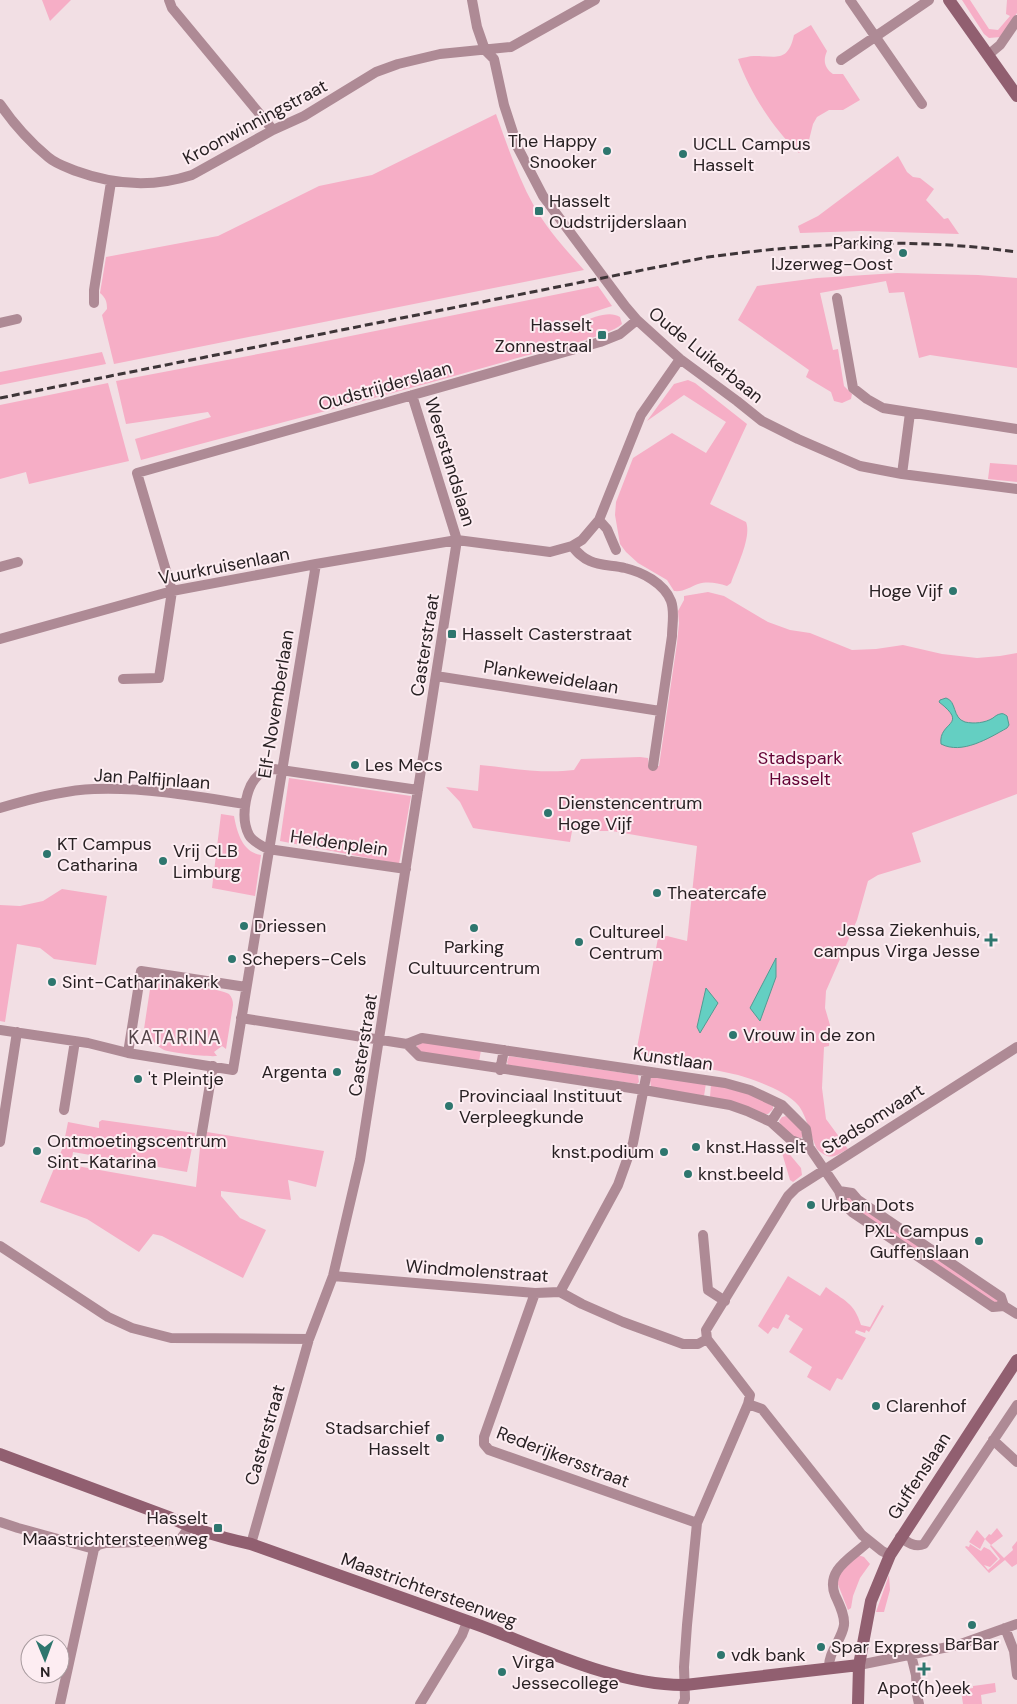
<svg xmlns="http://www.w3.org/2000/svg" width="1017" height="1704" font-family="'DM Sans',sans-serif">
	<rect width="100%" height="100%" fill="#f2dfe4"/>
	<!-- green -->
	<path fill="#f6aec6" d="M42,0H71L50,21Z
		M962,0H970L989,29L998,30L1010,16L1006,14L1007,0H1017V13L1001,37L989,38L984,34Z
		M811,25L827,51C823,60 824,68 833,74H843L860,100L843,110H829L817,117L813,124L809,140L799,153C773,128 750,93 738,59C743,58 749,56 754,56C776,56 788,63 794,35Z
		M496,114C507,145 518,177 534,206C547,229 566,250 584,270L114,364L102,315L107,309C107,302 106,298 100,293L106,257L218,236L319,186L372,175Z
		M898,156L907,172L913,177L920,178L934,189L926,200L944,219L948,218L959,234L861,231L800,233L798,226L818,216Z
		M897,273L978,275L1017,278V368L930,355L919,358L904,292L889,293L886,281L820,293L833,350L838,349L844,386L852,394L851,399L842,403L834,401L831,392L806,377L809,370L738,320L757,286L817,278Z
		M598,286L612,306L581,316L582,321C594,318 609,310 620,317L622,324C608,337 543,351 521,357C395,393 268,426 141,460L135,439L211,417L208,412L126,424L116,381L306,345Z
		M102,352L106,364L0,385V372Z
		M688,380L695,383L747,424L710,504L746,522C752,537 736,568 731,583L727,586C717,583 708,581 698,584C690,587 684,592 674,591L667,580L638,563L626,552L620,544L615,515L616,502L633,458L672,433L706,453L726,422L684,395L647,421L674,384Z
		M108,383L129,461L29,484L26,472L0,479V405Z
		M990,463L1017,465V482L988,479Z
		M708,592L724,596L768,622L790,630L810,633L852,650L876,649L903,645L942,654L977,658L1000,656L1017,653V794L912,833L921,862L878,875L868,881L857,920L826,991L825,1008L830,1025L829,1046L824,1047L822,1088L826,1119L848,1149C834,1157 830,1161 817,1149C811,1137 806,1114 798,1105C786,1091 755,1080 738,1075L636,1053L658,938L667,936L687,941L697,846L612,831H572L570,842L479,829L473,828L460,802L446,787L478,791L480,765C511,768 543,774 574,770L581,759L640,757L648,758L649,766H659L677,643L679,623L678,611L684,600V596Z
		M289,778L411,796L399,864L280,841Z
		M221,814L234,816C237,832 242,852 261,855L255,896L212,888Z
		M62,889L107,896L96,965L54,959L40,948L17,944L5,1022L0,1021V905L20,906L43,901Z
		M161,983C175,985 220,988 229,994C232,997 233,1001 233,1005L226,1049L222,1046L214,1052L217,1056C207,1057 172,1053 164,1050C156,1046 149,1036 144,1029L150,989L154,985Z
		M423,1042L481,1050L479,1062L422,1054L417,1049V1046Z
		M509,1056L638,1075L639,1082L637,1084L508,1065L507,1062Z
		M657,1076L706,1083L704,1096L651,1087L650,1080L652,1077Z
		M711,1084L749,1094L773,1106V1109L768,1114H764L710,1097Z
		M786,1116L801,1128L804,1135L801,1138L794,1137L781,1125L779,1121L782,1117Z
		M102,1120L195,1133L187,1172L73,1152L71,1165L196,1187L201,1138L207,1132L324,1151L316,1187L288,1180L291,1200L221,1191V1196L240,1218L266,1230L243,1278L162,1236L153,1234L139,1252L87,1219L40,1202L63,1147L68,1122L99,1128V1122Z
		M786,1150L801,1168L802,1175L793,1182L790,1180L782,1153Z
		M847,1196L849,1197L999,1301L995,1303L856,1210L845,1198Z
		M788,1276L820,1296L826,1287C844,1301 854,1302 861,1325L870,1327L882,1305L884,1306L869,1332L866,1330L865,1333L856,1330L855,1333L866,1338L842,1380L837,1378L830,1391L807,1377L812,1367L789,1352L803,1329L788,1319L790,1316L786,1314L778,1329L773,1327L768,1334L758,1326Z
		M997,1528L1003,1536L991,1545L1004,1558L1013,1550L1012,1547L1017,1541V1564L1012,1567L1005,1560L989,1573L965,1547L966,1546L969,1547L970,1544L981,1551L984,1547L990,1550L998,1559L990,1567L984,1565L988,1570L1000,1559L990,1546L991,1545L985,1539L980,1549L969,1542L977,1530L985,1539L989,1534L991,1535Z
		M858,1555L864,1557L870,1564L860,1578L853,1596L851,1608L848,1610L837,1582L838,1570Z
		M889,1575L890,1590L884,1612H876Z
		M995,1683L996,1692L981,1695L982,1704H963L961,1690L973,1688V1686Z"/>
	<!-- water -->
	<path fill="#64cfc2" stroke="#529b92" d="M946,698C957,701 952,718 965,722C974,724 985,723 993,718C994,717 998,714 1000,714C1003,713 1004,714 1007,716L1009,725L1007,728C989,738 962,755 941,744C938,721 970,726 939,702L940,700Z
		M776,958V977L760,1021L750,1008Z
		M706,988L718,1003L700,1033L697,1027Z"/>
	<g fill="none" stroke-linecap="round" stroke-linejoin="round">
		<!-- street -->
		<path stroke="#ae8a95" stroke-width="10" d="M169,0L172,8L273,130
			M472,0L477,27L485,50L494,59L504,105L518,148L543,196L625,306L637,320L680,359L737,401L762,421L798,439L860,466L902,474L1017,489
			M850,0L922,104
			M988,55L1000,45L1017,20
			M841,60L929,0
			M0,104C13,123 30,142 48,157C56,164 66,167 76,171C114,185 152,188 192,175L273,130L304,116L376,72L398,64L440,54L511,47L595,0
			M837,298L853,388L867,399L883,408L1017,429
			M94,303V290L111,182
			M0,323L17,319
			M902,474L910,413
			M599,520L607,529L616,550
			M572,546C577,552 582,558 590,561C600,566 614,565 625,568C642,572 664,583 671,601C675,612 672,625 672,636L653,766
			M0,567L18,562
			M0,639L172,591L316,564L457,540L550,552L572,546L582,540L599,520L641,415L680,359
			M436,676L660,711
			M123,679L159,678L172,591L137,473L600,342L620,334L637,320
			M0,808C30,799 63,790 94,789C144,787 195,796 244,804
			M406,869L268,849C262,846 252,841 249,835C240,818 245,782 263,772C266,770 270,770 274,769L418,790
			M241,1018L407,1044L422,1038L725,1083L750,1090L782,1105L806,1129L809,1147L839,1191L843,1203L852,1212L993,1307L1004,1306L1017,1314
			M0,1030L88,1043L128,1053L233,1070L316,564
			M407,1044L419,1056L644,1090L730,1105L747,1111L771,1122L791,1140L809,1147
			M128,1053L141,971L246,987
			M500,1070L504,1050
			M64,1110L75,1041
			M771,1122L782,1105
			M201,1138L213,1066
			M0,1142L17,1032
			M839,1191L852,1193L858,1200L1001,1297L1004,1306
			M703,1235L708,1290L725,1301
			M0,1246L108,1317L132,1328L171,1338L309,1339
			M333,1276L535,1293L560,1292L582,1304L623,1322L683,1344H698L707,1339
			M560,1292L618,1185L633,1143L647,1072
			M535,1293L484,1437V1444L489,1450L697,1523
			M748,1404L762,1409L862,1535L882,1551L890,1555
			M993,1440L1017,1462
			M0,1522L18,1528L94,1549
			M900,1537C907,1542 915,1548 924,1544L1017,1405
			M251,1544L309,1339L333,1276L360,1160L457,540L412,395
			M94,1549L98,1545L106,1543L176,1541L182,1537L189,1527
			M1005,1628L1014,1651L1017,1675
			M911,1655L916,1675L917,1695L919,1704
			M859,1665L958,1645L1017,1624
			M829,1668C828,1652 842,1640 844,1625C845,1615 839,1604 835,1595C825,1569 853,1557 869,1541
			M60,1704L94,1549
			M420,1704L462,1635L467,1622
			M683,1704L685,1699L684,1667L687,1625L697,1523L748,1404L750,1395L707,1339L706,1330L788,1196L796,1188L1017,1047"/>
		<!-- secondary -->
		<path stroke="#915f70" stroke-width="12" d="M949,0L1017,96
			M0,1454L169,1517C195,1530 222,1538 251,1544C328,1571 404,1599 481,1626C542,1649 619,1686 685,1685L859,1665
			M858,1704L859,1665L871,1601L890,1555L1017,1360"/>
		<!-- rail -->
		<path stroke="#3e3538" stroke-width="3" stroke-dasharray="8 4" stroke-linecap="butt" d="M0,398L708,257C813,243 911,237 1017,252"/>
	</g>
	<!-- markers -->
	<g fill="#2e766e" stroke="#fdedf2" stroke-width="2">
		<circle cx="607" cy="151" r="5"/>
		<circle cx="683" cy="154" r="5"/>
		<rect x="534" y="206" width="10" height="10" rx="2.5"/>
		<circle cx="903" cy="253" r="5"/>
		<rect x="597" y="330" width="10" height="10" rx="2.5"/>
		<circle cx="953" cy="591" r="5"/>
		<rect x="447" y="629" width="10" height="10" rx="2.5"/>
		<circle cx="355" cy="765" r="5"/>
		<circle cx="548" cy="813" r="5"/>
		<circle cx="47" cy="854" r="5"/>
		<circle cx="163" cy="861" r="5"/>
		<circle cx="657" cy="893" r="5"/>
		<circle cx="244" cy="926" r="5"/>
		<circle cx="474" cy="928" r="5"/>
		<path d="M988.5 932.5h5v5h5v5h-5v5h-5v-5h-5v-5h5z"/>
		<circle cx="579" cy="942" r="5"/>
		<circle cx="232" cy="959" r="5"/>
		<circle cx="52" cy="982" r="5"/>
		<circle cx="733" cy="1035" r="5"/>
		<circle cx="337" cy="1072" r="5"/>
		<circle cx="138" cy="1079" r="5"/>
		<circle cx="449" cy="1106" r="5"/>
		<circle cx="696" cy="1147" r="5"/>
		<circle cx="37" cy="1151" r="5"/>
		<circle cx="664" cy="1152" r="5"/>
		<circle cx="688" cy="1174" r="5"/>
		<circle cx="811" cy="1205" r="5"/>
		<circle cx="979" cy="1241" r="5"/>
		<circle cx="876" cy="1406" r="5"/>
		<circle cx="440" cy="1438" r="5"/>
		<rect x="213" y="1523" width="10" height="10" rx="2.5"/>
		<circle cx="972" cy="1625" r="5"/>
		<circle cx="821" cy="1647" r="5"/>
		<circle cx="721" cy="1655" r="5"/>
		<path d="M921.5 1661.5h5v5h5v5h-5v5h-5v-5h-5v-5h5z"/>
		<circle cx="502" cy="1672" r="5"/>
	</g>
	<g text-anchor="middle" stroke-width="4" stroke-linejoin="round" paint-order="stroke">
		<!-- street labels -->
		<g font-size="18" fill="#282123" stroke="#fdedf2">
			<text transform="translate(255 122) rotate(-28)" y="6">Kroonwinningstraat</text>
			<text transform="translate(706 355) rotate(39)" y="6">Oude Luikerbaan</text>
			<text transform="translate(385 386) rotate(-16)" y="6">Oudstrijderslaan</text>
			<text transform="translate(450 462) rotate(73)" y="6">Weerstandslaan</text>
			<text transform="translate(224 566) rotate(-11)" y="6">Vuurkruisenlaan</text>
			<text transform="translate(425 645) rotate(-81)" y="6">Casterstraat</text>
			<text transform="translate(551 677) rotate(9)" y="6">Plankeweidelaan</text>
			<text transform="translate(276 704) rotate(-81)" y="6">Elf-Novemberlaan</text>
			<text transform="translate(152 779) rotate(4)" y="6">Jan Palfijnlaan</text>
			<text transform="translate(339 843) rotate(8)" y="6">Heldenplein</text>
			<text transform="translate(363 1045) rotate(-81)" y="6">Casterstraat</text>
			<text transform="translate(673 1059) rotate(8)" y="6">Kunstlaan</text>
			<text transform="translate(873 1119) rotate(-32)" y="6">Stadsomvaart</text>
			<text transform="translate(477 1271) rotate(4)" y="6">Windmolenstraat</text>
			<text transform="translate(265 1435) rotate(-74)" y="6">Casterstraat</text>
			<text transform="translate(563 1457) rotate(21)" y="6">Rederijkersstraat</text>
			<text transform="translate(919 1476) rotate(-57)" y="6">Guffenslaan</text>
			<text transform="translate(429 1590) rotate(20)" y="6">Maastrichtersteenweg</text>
		</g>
		<!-- poi labels -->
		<g font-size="18" fill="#282123" stroke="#fdedf2" text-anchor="start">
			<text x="597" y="147" text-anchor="end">The Happy<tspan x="597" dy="21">Snooker</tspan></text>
			<text x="693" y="150">UCLL Campus<tspan x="693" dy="21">Hasselt</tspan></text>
			<text x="549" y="207">Hasselt<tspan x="549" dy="21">Oudstrijderslaan</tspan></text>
			<text x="893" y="249" text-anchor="end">Parking<tspan x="893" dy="21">IJzerweg-Oost</tspan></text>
			<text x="592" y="331" text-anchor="end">Hasselt<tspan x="592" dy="21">Zonnestraal</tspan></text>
			<text x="943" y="597" text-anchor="end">Hoge Vijf</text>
			<text x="462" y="640">Hasselt Casterstraat</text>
			<text x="365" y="771">Les Mecs</text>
			<text x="558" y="809">Dienstencentrum<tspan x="558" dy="21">Hoge Vijf</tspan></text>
			<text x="57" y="850">KT Campus<tspan x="57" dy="21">Catharina</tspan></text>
			<text x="173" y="857">Vrij CLB<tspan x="173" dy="21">Limburg</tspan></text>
			<text x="667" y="899">Theatercafe</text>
			<text x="254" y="932">Driessen</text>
			<text x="980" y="936" text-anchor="end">Jessa Ziekenhuis,<tspan x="980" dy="21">campus Virga Jesse</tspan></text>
			<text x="589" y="938">Cultureel<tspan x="589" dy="21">Centrum</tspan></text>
			<text x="474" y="953" text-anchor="middle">Parking<tspan x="474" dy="21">Cultuurcentrum</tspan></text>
			<text x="242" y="965">Schepers-Cels</text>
			<text x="62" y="988">Sint-Catharinakerk</text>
			<text x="743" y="1041">Vrouw in de zon</text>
			<text x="327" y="1078" text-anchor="end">Argenta</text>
			<text x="148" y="1085">'t Pleintje</text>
			<text x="459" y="1102">Provinciaal Instituut<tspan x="459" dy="21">Verpleegkunde</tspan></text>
			<text x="47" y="1147">Ontmoetingscentrum<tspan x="47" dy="21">Sint-Katarina</tspan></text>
			<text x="706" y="1153">knst.Hasselt</text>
			<text x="654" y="1158" text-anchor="end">knst.podium</text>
			<text x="698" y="1180">knst.beeld</text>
			<text x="821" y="1211">Urban Dots</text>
			<text x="969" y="1237" text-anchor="end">PXL Campus<tspan x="969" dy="21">Guffenslaan</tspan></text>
			<text x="886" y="1412">Clarenhof</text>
			<text x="430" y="1434" text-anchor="end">Stadsarchief<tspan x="430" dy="21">Hasselt</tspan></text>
			<text x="208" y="1524" text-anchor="end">Hasselt<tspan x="208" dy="21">Maastrichtersteenweg</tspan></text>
			<text x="972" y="1650" text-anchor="middle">BarBar</text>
			<text x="831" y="1653">Spar Express</text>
			<text x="731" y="1661">vdk bank</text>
			<text x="512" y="1668">Virga<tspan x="512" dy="21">Jessecollege</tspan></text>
			<text x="924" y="1694" text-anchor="middle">Apot(h)eek</text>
		</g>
		<!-- park labels -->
		<g font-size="18" fill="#640335" stroke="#fdedf2">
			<text x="800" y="764">Stadspark<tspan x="800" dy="21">Hasselt</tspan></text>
		</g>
		<!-- neighbourhood labels -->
		<g font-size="19" letter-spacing="1" fill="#534448" stroke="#fdedf2">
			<text x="175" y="1044">KATARINA</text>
		</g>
	</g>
	<!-- north arrow -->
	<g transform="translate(45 1659) rotate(179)"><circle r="24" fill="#fdedf2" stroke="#a89b9f"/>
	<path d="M0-4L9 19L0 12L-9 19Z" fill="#2e766e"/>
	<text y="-8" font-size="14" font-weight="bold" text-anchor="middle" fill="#282123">N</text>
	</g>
</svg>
